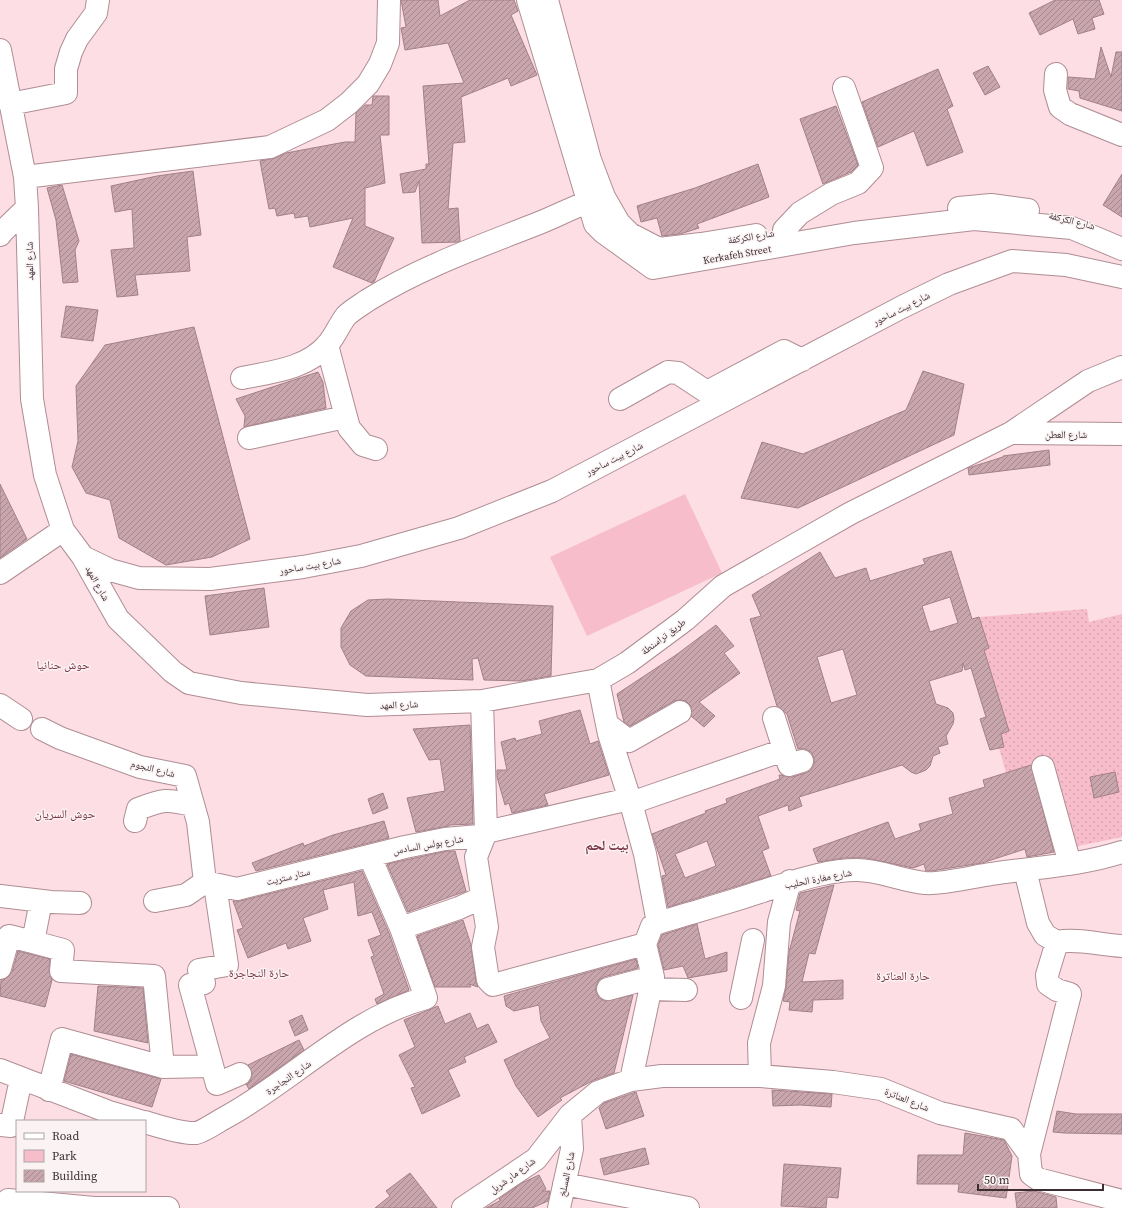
<svg xmlns="http://www.w3.org/2000/svg" width="1122" height="1208" font-family="'Source Serif 4','Noto Naskh Arabic',serif">
	<defs>
		<pattern id="grass-dots" width="8" height="8" patternUnits="userSpaceOnUse"><rect width="8" height="8" fill="#f7bdca"/><path d="M2 2h.1M6 6h.1" fill="none" stroke="#d5a3ae" stroke-width="1.8" stroke-linecap="round"/></pattern>
		<pattern id="building-hatch" width="6" height="6" patternUnits="userSpaceOnUse"><rect width="6" height="6" fill="#c9a6ad"/><path d="M-1 1l2-2M0 6l6-6M5 7l2-2" fill="none" stroke="#a4888d"/></pattern>
	</defs>
	<rect width="100%" height="100%" fill="#fcdee4"/>
	<!-- grass -->
	<path fill="url(#grass-dots)" d="M1087,609L1089,622L1122,614V837L1059,850L1032,765L1006,773L999,748L1004,746L1001,734L1009,731L984,650L989,648L979,617Z"/>
	<!-- park -->
	<path fill="#f7bdca" d="M685,494L722,573L587,636L550,557Z"/>
	<!-- building -->
	<path fill="url(#building-hatch)" stroke="#a28087" fill-rule="evenodd" d="M401,0H438L440,16L470,0H514L518,11L511,15L537,75L511,86L508,78L461,97L465,142L453,143L448,209L458,208L460,241L458,242L422,243L419,181L415,192L403,193L400,174L426,169V164H429L423,86L464,83L448,43L405,50L401,28L406,27Z
		M1055,0H1099L1104,14L1092,18L1095,29L1078,34L1073,19L1040,35L1029,13Z
		M1101,47L1111,77L1116,52H1122V111L1080,98L1079,91L1068,89V77L1095,79Z
		M988,66L1000,87L985,95L973,73Z
		M938,69L953,106L947,109L963,152L927,166L914,131L878,147L862,102Z
		M373,96H389V135H380L385,183L365,188V226L394,238L374,282L372,283L333,267L353,218L310,227L308,216L295,218L294,213L277,216L275,208L269,209L260,161L275,158L286,153L345,142H355L356,113L365,105H372Z
		M836,106L858,165L851,172L823,184L800,119Z
		M758,164L769,197L697,224L699,228L680,234L662,236L657,218L641,222L637,206L695,188Z
		M193,171L201,235L187,237L190,271L135,275L138,295L117,297L111,250L134,248L132,209L115,212L111,186L157,176Z
		M1122,174V217L1103,205Z
		M62,185L79,241L75,250L78,282L63,283L56,220L47,188Z
		M66,306L98,310L93,341L61,337Z
		M194,327L250,539L212,557L166,565L119,538L110,500L86,493L72,467L78,441L76,386L105,345Z
		M923,371L964,384L954,435L798,508L741,498L762,442L803,454L906,410Z
		M318,372L323,382L326,408L244,427L245,416L236,399Z
		M1049,450L1050,465L969,475L968,468L1003,457V456Z
		M0,484L27,539L0,558Z
		M951,551L972,619L979,617L989,648L984,650L1009,731L1001,734L1004,747L990,750L980,719L986,717L971,668L965,670L963,663L962,671L929,681L936,704L948,708L953,713L954,719L953,724L946,736L948,744L938,747L940,753L933,756L930,766L926,770L916,774L911,772L902,765L799,797L802,806L789,811L788,805L758,816L769,848L762,851L771,876L668,907L662,876L666,875L652,834L706,813L705,811L727,803L726,799L780,779L779,775L792,777L806,773L811,770L814,764V758L811,752L805,749H798L787,714L777,706L750,619L761,616L752,595L820,552L835,578L866,568L870,581L925,564L923,559ZM950,597L958,623L930,632L922,606ZM843,649L857,695L831,703L817,657ZM707,841L716,866L685,878L675,854Z
		M264,588L269,627L210,635L205,596Z
		M388,599L553,606L551,676L521,681L484,680L478,658L472,659L473,680L366,676L350,665L341,647V628L351,611L368,600Z
		M716,625L734,646L724,653L740,673L699,702L715,716L704,727L691,716V706L686,701L680,700L674,701L630,726L624,722L617,694L676,655Z
		M580,710L590,744L598,741L609,775L544,794L548,805L512,813L509,803L505,805L497,777V770H507L501,742L515,738L516,741L542,734L539,721Z
		M470,725L473,824L449,825V826L416,832L407,798L445,791L440,759L429,760L413,729Z
		M1031,765L1054,852L1027,857L1025,849L982,863L931,871H926L924,864L913,868L866,858H844L818,862L813,849L888,822L895,839L921,830L919,824L953,814L949,798L985,787L983,780Z
		M1115,772L1119,792L1094,798L1090,777Z
		M383,793L388,808L373,814L368,799Z
		M384,821L389,838L256,871L252,863L303,843L304,846L333,835Z
		M447,851H455L466,891L408,912L387,864Z
		M362,871L389,933L409,990L377,1004L375,999L384,994L371,957L374,956L368,940L381,935L372,912L358,916L354,882L323,890L328,909L303,918L311,941L288,949L286,943L248,958L237,930L243,928L233,901H240Z
		M834,885L815,954L809,953L802,982L843,980V999L813,1000L812,1012L789,1010L790,1002L783,1001L786,987L789,952L800,911L796,910L800,893Z
		M463,920L471,945L476,982L478,987L469,984L471,987H435L417,936Z
		M697,924L705,959L727,952V971L688,978L683,966L664,970L658,945L662,935Z
		M18,951L50,959L49,970L52,980L45,1007L0,996L1,980L8,977L12,972Z
		M636,959L638,968L604,977L599,980L596,986V992L599,998L605,1001L633,995L614,1073L594,1080L560,1098L562,1100L538,1117L516,1086L504,1060L550,1038L541,1021L539,1005L514,1011L506,1006L504,996Z
		M98,986L143,988L148,1043L94,1031Z
		M438,1006L445,1024L470,1013L477,1029L488,1024L497,1042L464,1057L466,1062L448,1070L460,1096L422,1114L411,1088L415,1087L399,1055L415,1047L404,1020Z
		M302,1015L308,1030L295,1036L289,1021Z
		M299,1040L304,1050L249,1089L246,1084L250,1081L252,1075L248,1065Z
		M71,1054L161,1079L152,1107L64,1081Z
		M772,1090L832,1094L831,1107L800,1105L773,1106Z
		M636,1092L644,1116L606,1129L599,1108L604,1103Z
		M1057,1111L1076,1114H1122V1134L1064,1133L1053,1132Z
		M965,1133L1004,1140L1012,1156L1006,1198L958,1192L959,1184H917L918,1155H963Z
		M645,1148L649,1164L604,1175L600,1159Z
		M784,1164L841,1168L838,1198L827,1197L826,1208L781,1206Z
		M410,1173L437,1208H375L390,1196L386,1191Z
		M539,1175L546,1189L542,1191H550L548,1201L532,1208H486L501,1200L499,1199L522,1183Z
		M1034,1191L1056,1197L1057,1208H1017L1015,1193Z"/>
	<g fill="none" stroke-linecap="round" stroke-linejoin="round">
		<defs>
			<path id="minor" d="M528,0L595,224L603,232L653,268L854,233L974,219L1072,228L1122,249
				M547,0L590,160L604,197L619,223L630,234L659,249L701,244L756,235
				M0,50L25,177L27,208L32,399L45,475L63,530L83,557L118,619L173,672L189,683L241,693L367,705L482,701L598,680L627,663L685,620L723,586L851,513L1011,433L1088,381L1122,367
				M1056,74L1055,90L1060,107L1070,114L1122,135
				M10,104L66,93V69L71,52L77,39L96,13L98,0
				M25,177L270,147L327,120L349,103L368,84L380,64L388,43L389,0
				M959,208L991,205L1028,210
				M0,235L3,231L27,208
				M784,245V230L800,213L831,194L858,183L872,168L844,88
				M327,345L349,428L363,445L376,449
				M242,378C271,372 307,369 328,344C335,336 339,325 346,316C352,310 361,305 368,300C421,267 481,246 539,223C559,215 579,204 600,198
				M620,399L668,372L678,373L707,392L784,351L802,360
				M1011,433L1122,434
				M249,438L345,417
				M83,557L110,570L139,578L210,579L303,567L361,556L459,528L552,491L902,307L949,284L1012,261L1066,265L1122,277
				M0,573L63,530
				M598,680L609,734L631,803L645,854L658,923L652,926L645,944L653,977L631,1080
				M482,701L486,832L476,857L487,927L483,947L488,980L493,985L645,944
				M0,705L21,719
				M774,718L789,765L802,761
				M608,725L629,741L680,712
				M42,729L60,738L140,767L185,776L198,822L205,882
				M1043,767L1070,864
				M135,821L138,809C164,799 166,799 193,805
				M370,857L401,928
				M1025,870L1038,923L1045,935L1057,942C1078,938 1100,945 1122,946
				M205,882L237,889L405,847L445,839L479,836L486,832L625,800L631,803L784,750
				M215,885L227,965L199,970L204,983L190,985L217,1084L240,1074
				M0,896L51,902L80,903
				M41,901L33,942L63,950L61,971L154,976L163,1067
				M155,901L186,895L205,882
				M658,923C693,912 728,903 763,891C793,882 825,870 857,870C880,870 902,881 925,883C938,885 976,876 991,874C1035,867 1079,866 1122,852
				M0,968L9,936L33,942
				M608,989L653,977
				M651,989L686,990
				M741,998L753,940
				M0,1070L109,1112L140,1121
				M760,1076L759,1043L774,986L779,922L790,881
				M49,1090L62,1039L163,1067L212,1066
				M145,1122C158,1126 183,1134 196,1133C203,1132 220,1120 228,1116C293,1080 353,1017 426,998L401,928L459,908L481,898
				M0,1125L11,1126L21,1079
				M1029,1154L1070,994L1057,990L1048,984L1047,975L1057,942
				M564,1184L688,1208
				M7,1208L8,1200L94,1208H168
				M463,1208L536,1159L570,1115L598,1092L631,1080L662,1076H760L833,1082L881,1089L940,1113L1011,1129L1029,1154L1031,1174L1038,1179L1122,1201
				M559,1208L572,1149L570,1115"/>
		</defs>
		<!-- minor casing -->
		<use href="#minor" stroke="#af8d94" stroke-width="24"/>
		<!-- minor -->
		<use href="#minor" stroke="#fff" stroke-width="22"/>
	</g>
	<g text-anchor="middle" stroke-width="3" stroke-linejoin="round" paint-order="stroke">
		<!-- street labels -->
		<g font-size="10" fill="#3d2e31" stroke="#faf2f3">
			<text transform="translate(1072 220) rotate(14)" y="4">شارع الكركفة</text>
			<text transform="translate(751 236) rotate(-9)" y="4">شارع الكركفة</text>
			<text transform="translate(737 254) rotate(-10)" y="4">Kerkafeh Street</text>
			<text transform="translate(29 261) rotate(-91)" y="4">شارع المهد</text>
			<text transform="translate(901 308) rotate(-27)" y="4">شارع بيت ساحور</text>
			<text x="1066" y="438">شارع العطن</text>
			<text transform="translate(614 458) rotate(-27)" y="4">شارع بيت ساحور</text>
			<text transform="translate(310 565) rotate(-10)" y="4">شارع بيت ساحور</text>
			<text transform="translate(98 583) rotate(61)" y="4">شارع المهد</text>
			<text transform="translate(663 636) rotate(-37)" y="4">طريق تراسنطة</text>
			<text transform="translate(399 704) rotate(-2)" y="4">شارع المهد</text>
			<text transform="translate(153 768) rotate(14)" y="4">شارع النجوم</text>
			<text transform="translate(428 844) rotate(-10)" y="4">شارع بولس السادس</text>
			<text transform="translate(288 876) rotate(-14)" y="4">ستار ستريت</text>
			<text transform="translate(818 878) rotate(-11)" y="4">شارع مغارة الحليب</text>
			<text transform="translate(288 1077) rotate(-35)" y="4">شارع النجاجرة</text>
			<text transform="translate(907 1099) rotate(22)" y="4">شارع العناترة</text>
			<text transform="translate(566 1174) rotate(-78)" y="4">شارع المسلخ</text>
			<text transform="translate(512 1175) rotate(-36)" y="4">شارع مار شربل</text>
		</g>
		<!-- quarter labels -->
		<g font-size="12" fill="#7b3449" stroke="#faf2f3">
			<text x="63" y="669">حوش حنانيا</text>
			<text x="65" y="818">حوش السريان</text>
			<text x="259" y="977">حارة النجاجرة</text>
			<text x="903" y="980">حارة العناترة</text>
		</g>
		<!-- district labels -->
		<g font-size="14" font-weight="bold" fill="#7b3449" stroke="#faf2f3">
			<text x="607" y="850">بيت لحم</text>
		</g>
	</g>
	<!-- legend -->
	<rect x="16" y="1120" width="130" height="72" fill="#faf2f3" stroke="#aea4a5"/>
	<rect x="24" y="1133" width="20" height="6" fill="#ffffff" stroke="#aea4a5"/>
	<text x="52" y="1140" font-size="12" fill="#3d2e31">Road</text>
	<rect x="24" y="1150" width="20" height="12" fill="#f7bdca" stroke="#aea4a5"/>
	<text x="52" y="1160" font-size="12" fill="#3d2e31">Park</text>
	<rect x="24" y="1170" width="20" height="12" fill="url(#building-hatch)" stroke="#aea4a5"/>
	<text x="52" y="1180" font-size="12" fill="#3d2e31">Building</text>
	<!-- scale -->
	<path d="M978 1184v6h125v-6" fill="none" stroke="#3d2e31" stroke-width="2"/>
	<text x="984" y="1184" font-size="12" fill="#3d2e31" stroke="#faf2f3" stroke-width="3" paint-order="stroke">50 m</text>
</svg>
